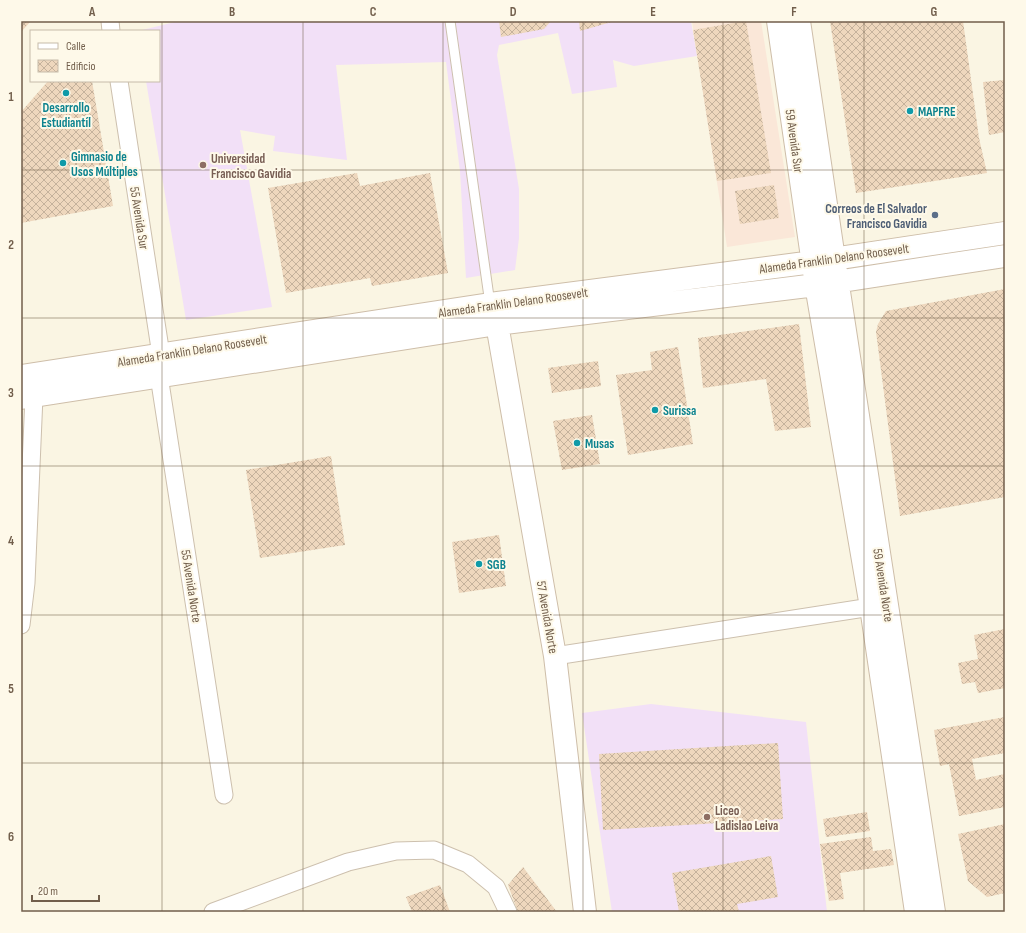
<svg xmlns="http://www.w3.org/2000/svg" width="1026" height="933" font-family="'Sofia Sans Condensed',sans-serif">
	<defs>
		<pattern id="building-cross-hatch" width="8" height="8" patternUnits="userSpaceOnUse"><rect width="8" height="8" fill="#eed7bd"/><path d="M0 0l8 8M0 8l8-8" fill="none" stroke="#c5b29c"/></pattern>
	</defs>
	<rect width="100%" height="100%" fill="#faf5e3"/>
	<!-- commercial -->
	<path fill="#fae7d8" d="M692,21H761L795,237L727,247Z"/>
	<!-- education -->
	<path fill="#f2e0f7" d="M179,21H691L697,56L634,66L613,60L617,87L572,94L558,33L499,45L497,55L519,189V238L515,270L466,278L460,171L446,62L336,65L347,160L273,151L275,136L240,130L272,307L186,320L146,81H159V31H138Z
		M651,704L806,722L827,912H612L582,713Z"/>
	<!-- building -->
	<path fill="url(#building-cross-hatch)" d="M21,21H31L21,32Z
		M499,21H551L544,29L501,37Z
		M579,21H615L580,31Z
		M746,21L771,173L717,181L693,30Z
		M830,21H963L979,138L987,173L856,193Z
		M1005,80V132L989,135L983,82Z
		M48,81H92L113,206L21,223V112Z
		M357,173L360,186L430,173L448,273L372,286L370,278L286,293L268,188Z
		M774,185L779,218L740,224L735,191Z
		M1005,289V497L900,516L876,332L878,324L886,311Z
		M799,324L811,427L775,431L766,379L703,388L698,338Z
		M678,347L693,444L628,455L616,375L652,370L650,352Z
		M598,361L601,386L552,393L548,368Z
		M592,415L600,464L562,470L553,421Z
		M331,456L345,545L260,558L246,470Z
		M499,535L506,586L459,593L452,542Z
		M1005,629V688L978,693L975,682L962,684L958,663L978,659L974,635Z
		M1005,717V753L972,759L976,780L1005,774V807L959,816L949,764L940,766L934,730Z
		M778,743L783,819L603,830L599,754Z
		M867,812L870,831L826,837L823,819Z
		M1005,824V893L987,897L968,881L958,834Z
		M871,837L873,851L891,849L894,865L840,873L844,899L829,901L820,844Z
		M771,856L778,897L737,904L739,912H679L672,873Z
		M523,867L557,912H518L508,885Z
		M440,885L450,912H412L406,897Z"/>
	<g fill="none" stroke-linecap="round" stroke-linejoin="round">
		<defs>
			<path id="lane" d="M450,21L490,304"/>
			<path id="street" d="M110,21L111,31
				M119,81L161,355
				M159,376L224,795
				M21,625L26,583L34,396
				M555,656L871,607
				M213,912L348,862L396,851L434,850L468,864L496,887L508,912"/>
			<path id="secondary" d="M778,21L816,285L871,607L916,912
				M799,21L834,259L934,912
				M497,324L555,656L585,912
				M21,376L490,304L813,262L1005,233
				M21,398L497,324L816,285L1005,256"/>
		</defs>
		<!-- lane casing -->
		<use href="#lane" stroke="#cdc0ae" stroke-width="11"/>
		<!-- street casing -->
		<use href="#street" stroke="#cdc0ae" stroke-width="19"/>
		<!-- secondary casing -->
		<use href="#secondary" stroke="#cebea9" stroke-width="24"/>
		<!-- lane -->
		<use href="#lane" stroke="#fff" stroke-width="9"/>
		<!-- street -->
		<use href="#street" stroke="#fff" stroke-width="17"/>
		<!-- secondary -->
		<use href="#secondary" stroke="#fff" stroke-width="22"/>
	</g>
	<!-- grid -->
	<path fill="none" stroke="#715e4b" stroke-width="1" stroke-opacity="0.55" d="M162,21V912M303,21V912M443,21V912M583,21V912M723,21V912M864,21V912M21,170H1005M21,318H1005M21,466H1005M21,615H1005M21,763H1005"/>
	<!-- markers -->
	<g fill="#0f9aa8" stroke="#fef9e9" stroke-width="1.5">
		<circle cx="66" cy="93" r="4"/>
		<circle cx="910" cy="111" r="4"/>
		<circle cx="63" cy="163" r="4"/>
		<circle cx="655" cy="410" r="4"/>
		<circle cx="577" cy="443" r="4"/>
		<circle cx="479" cy="564" r="4"/>
	</g>
	<g fill="#8d6e63" stroke="#fef9e9" stroke-width="1.5">
		<circle cx="203" cy="165" r="4"/>
		<circle cx="707" cy="817" r="4"/>
	</g>
	<circle fill="#5c6f8a" stroke="#fef9e9" stroke-width="1.5" cx="935" cy="215" r="4"/>
	<g text-anchor="middle" stroke-width="4" stroke-linejoin="round" paint-order="stroke">
		<!-- culture labels -->
		<g font-size="13" font-weight="bold" fill="#0d838f" stroke="#fef9e9" text-anchor="start">
			<text x="66" y="112" text-anchor="middle">Desarrollo<tspan x="66" dy="15">Estudiantíl</tspan></text>
			<text x="918" y="116">MAPFRE</text>
			<text x="71" y="161">Gimnasio de<tspan x="71" dy="15">Usos Múltiples</tspan></text>
			<text x="663" y="415">Surissa</text>
			<text x="585" y="448">Musas</text>
			<text x="487" y="569">SGB</text>
		</g>
		<!-- street labels -->
		<g font-size="13" fill="#715e4b" stroke="#fef9e9">
			<text transform="translate(795 141) rotate(82)" y="5">59 Avenida Sur</text>
			<text transform="translate(140 218) rotate(81)" y="5">55 Avenida Sur</text>
			<text transform="translate(834 258) rotate(-8)" y="5">Alameda Franklin Delano Roosevelt</text>
			<text transform="translate(513 302) rotate(-8)" y="5">Alameda Franklin Delano Roosevelt</text>
			<text transform="translate(192 350) rotate(-9)" y="5">Alameda Franklin Delano Roosevelt</text>
			<text transform="translate(884 585) rotate(81)" y="5">59 Avenida Norte</text>
			<text transform="translate(192 586) rotate(81)" y="5">55 Avenida Norte</text>
			<text transform="translate(548 617) rotate(80)" y="5">57 Avenida Norte</text>
		</g>
		<!-- education labels -->
		<g font-size="13" font-weight="bold" fill="#785e54" stroke="#fef9e9" text-anchor="start">
			<text x="211" y="163">Universidad<tspan x="211" dy="15">Francisco Gavidia</tspan></text>
			<text x="715" y="815">Liceo<tspan x="715" dy="15">Ladislao Leiva</tspan></text>
		</g>
		<!-- service labels -->
		<g font-size="13" font-weight="bold" fill="#4e5e75" stroke="#fef9e9" text-anchor="end">
			<text x="927" y="213">Correos de El Salvador<tspan x="927" dy="15">Francisco Gavidia</tspan></text>
		</g>
	</g>
	<!-- border -->
	<rect width="1026" height="933" fill="none" stroke="#fef9e9" stroke-width="44"/>
	<!-- legend -->
	<rect x="30" y="30" width="130" height="52" fill="#fef9e9" stroke="#c6bbaa"/>
	<rect x="38" y="43" width="20" height="6" fill="#ffffff" stroke="#c6bbaa"/>
	<text x="66" y="50" font-size="12" fill="#715e4b">Calle</text>
	<rect x="38" y="60" width="20" height="12" fill="url(#building-cross-hatch)" stroke="#c6bbaa"/>
	<text x="66" y="70" font-size="12" fill="#715e4b">Edificio</text>
	<!-- scale -->
	<path d="M32 895v6h67v-6" fill="none" stroke="#715e4b" stroke-width="2"/>
	<text x="38" y="895" font-size="12" fill="#715e4b" stroke="#fef9e9" stroke-width="3" paint-order="stroke">20 m</text>
	<rect x="22" y="22" width="982" height="889" fill="none" stroke="#715e4b" stroke-width="1.5"/>
	<g font-size="13" text-anchor="middle" font-weight="bold" fill="#715e4b">
		<text x="92" y="16">A</text>
		<text x="232" y="16">B</text>
		<text x="373" y="16">C</text>
		<text x="513" y="16">D</text>
		<text x="653" y="16">E</text>
		<text x="794" y="16">F</text>
		<text x="934" y="16">G</text>
		<text x="11" y="101">1</text>
		<text x="11" y="249">2</text>
		<text x="11" y="397">3</text>
		<text x="11" y="545">4</text>
		<text x="11" y="693">5</text>
		<text x="11" y="841">6</text>
	</g>
</svg>
